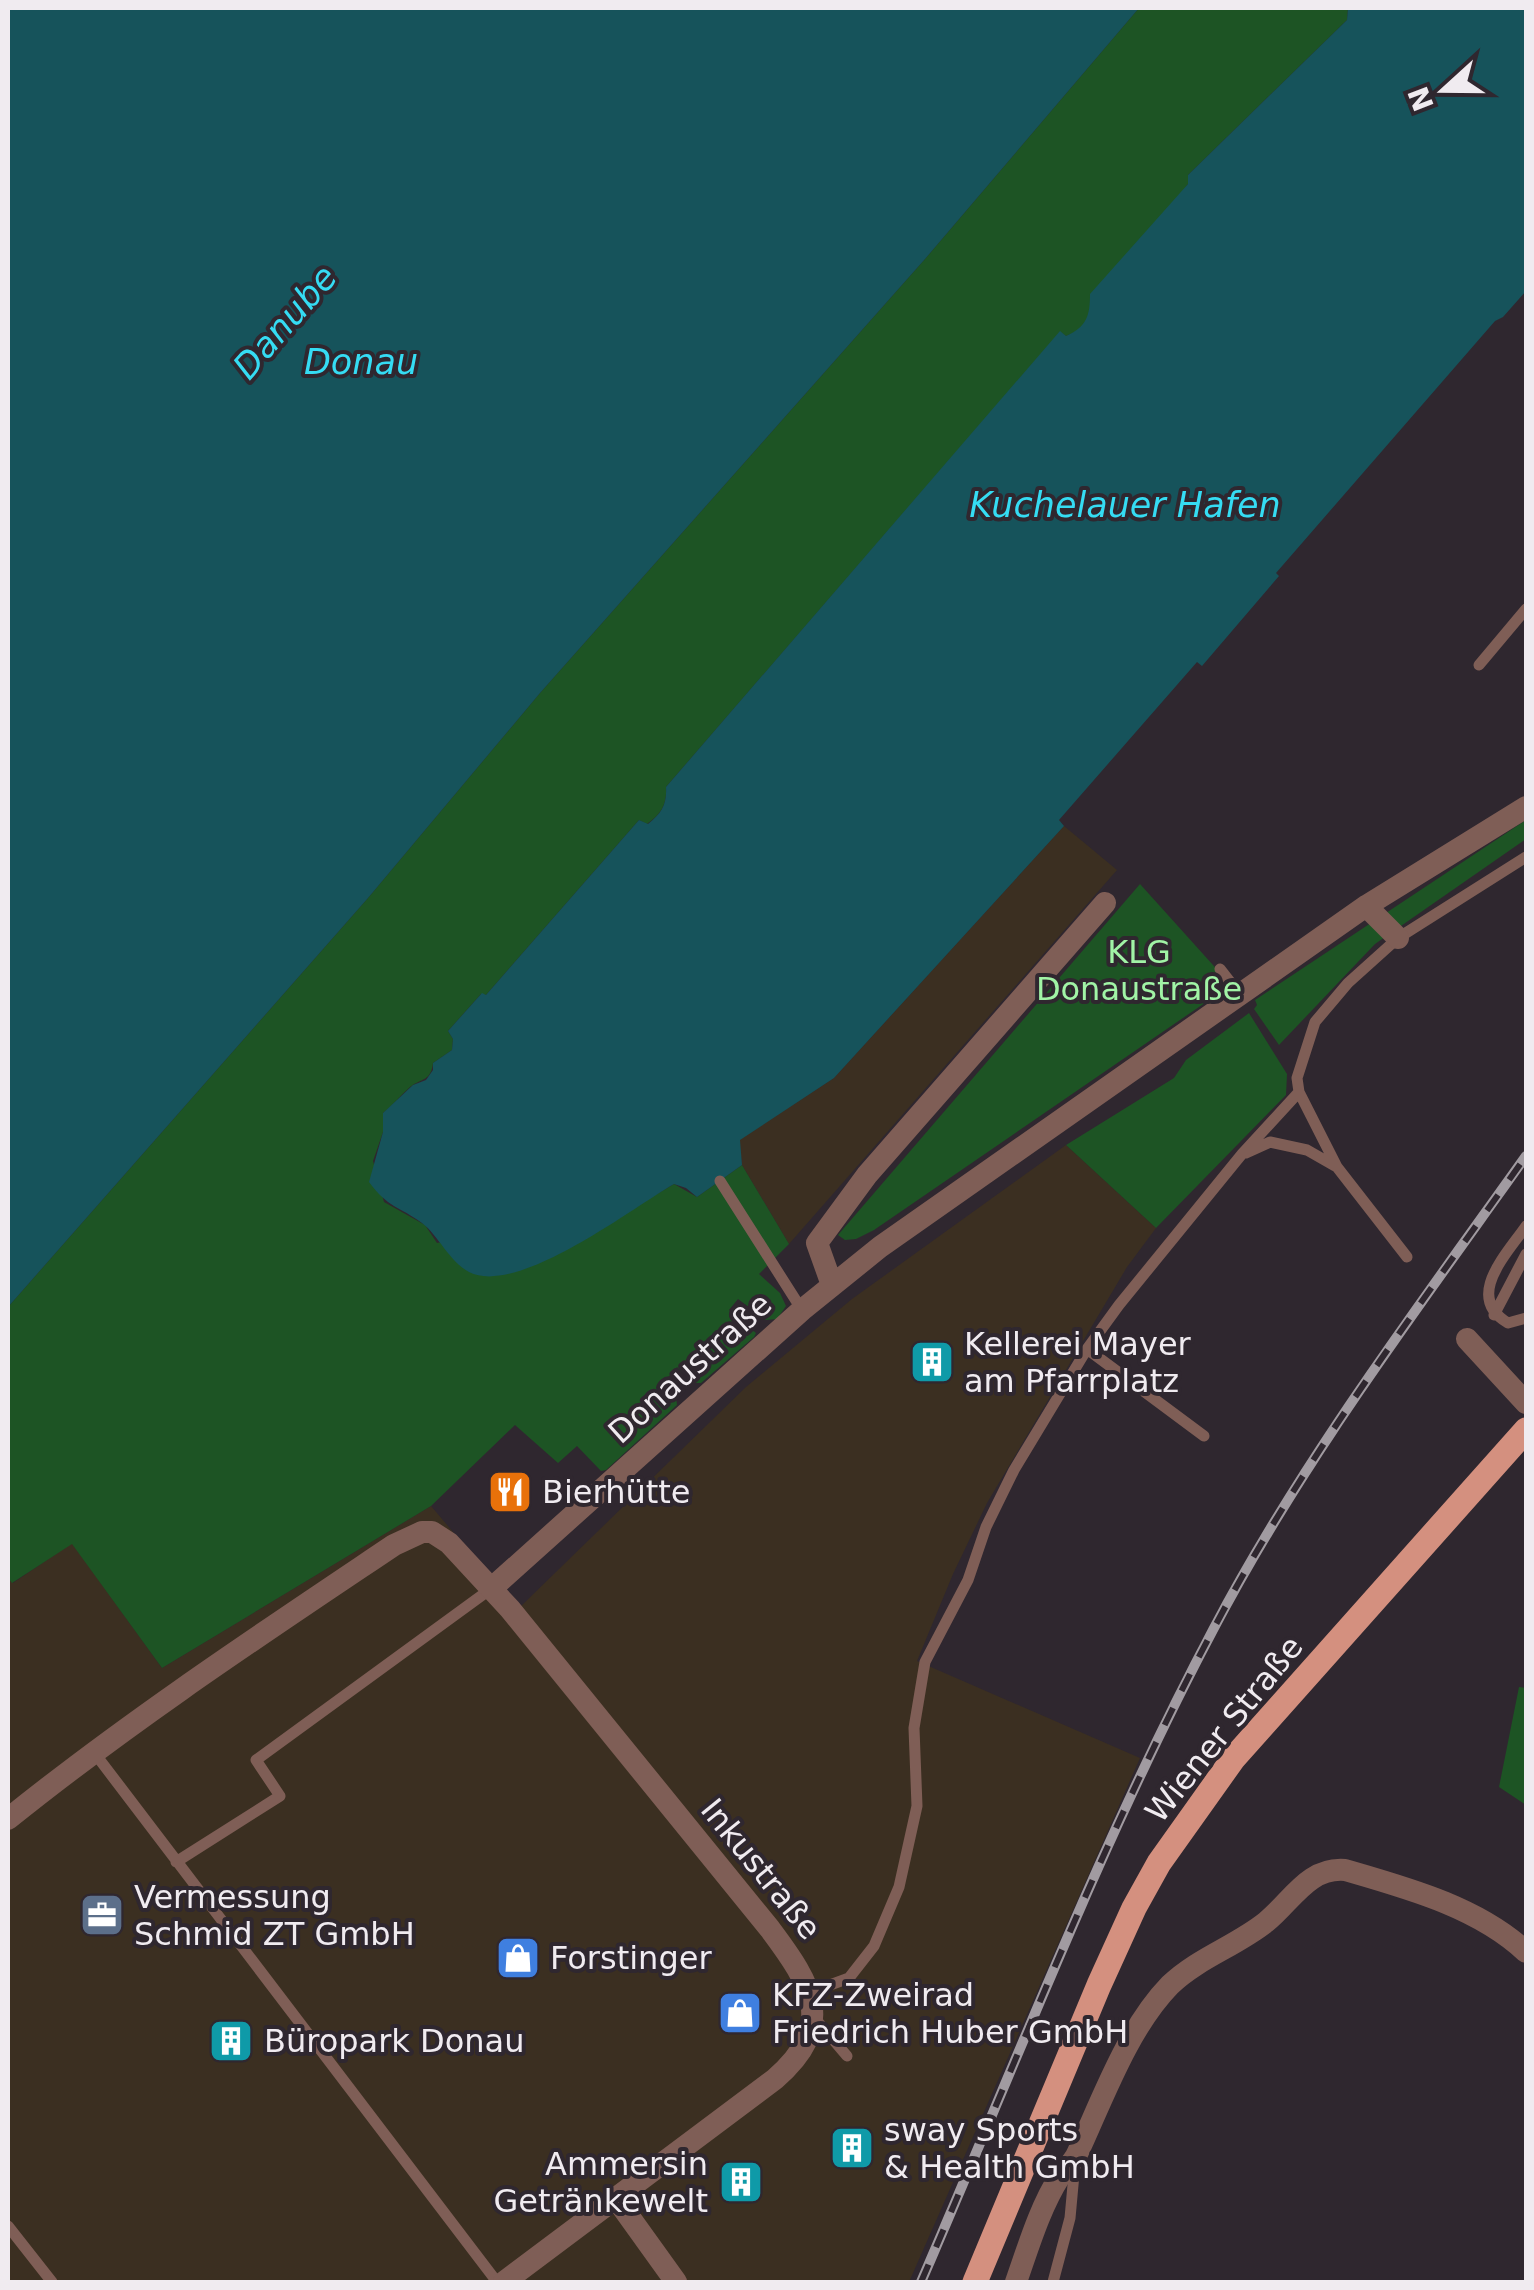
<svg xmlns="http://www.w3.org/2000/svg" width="1534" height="2290" font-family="'DejaVu Sans',sans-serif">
	<rect width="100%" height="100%" fill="#2f272f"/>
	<!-- industrial -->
	<path fill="#3b2f21" d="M1064,826L1117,870L789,1244L742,1165L739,1140L834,1078Z
		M1066,1145L1156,1228L1127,1267L987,1503L953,1574L917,1661L1140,1758L909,2282H8V1578L13,1583L72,1543L162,1668L431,1506L518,1609L746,1387L852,1299Z"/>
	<!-- green -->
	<path fill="#1d5424" d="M1139,8H1348L1347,20L1188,175V184L1080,330L1066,336L1060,332L666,787C667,804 662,813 647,824L639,820L486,995L481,994L448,1031L453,1039L452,1050L433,1063C431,1081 422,1078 410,1087C401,1095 393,1105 383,1113V1132L373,1161L384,1202L425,1225L437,1243L657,1194L674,1184L697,1197L742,1165L789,1244L759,1274L780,1293L786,1306L777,1319L766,1320L738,1299L729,1310L756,1333L754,1337L701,1383H695L677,1367L662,1385L676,1397L677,1405L606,1470L601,1471L577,1446L558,1463L515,1425L431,1506L162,1668L72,1544L12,1583L8,1578V1307L368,898L540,693L925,259Z
		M1526,820V839L1375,944L1279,1045L1254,1009L1257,1005L1255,1000Z
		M1140,884L1231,985L874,1230L856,1239L845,1240L838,1235Z
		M1249,1013L1287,1074L1286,1095L1156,1228L1066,1145L1174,1078L1186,1060Z
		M1519,1687L1526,1688V1805L1499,1787Z"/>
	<!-- water -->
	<path fill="#16535b" d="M8,8H1139L925,259L540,693L368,898L8,1307Z
		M1348,8H1526V291L1503,317L1495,321L1276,573L1279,576L1202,666L1197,662L1059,820L1064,826L834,1078L740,1140L742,1165L697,1197L686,1188L674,1184C632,1208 517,1297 469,1272C449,1261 438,1235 422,1223C399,1206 388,1208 369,1182L383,1132V1113L413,1085L426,1080L433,1070V1063L452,1050L453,1039L448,1031L482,993L486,995L639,820L648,824C662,813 667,804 666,787L1060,331L1066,336C1087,327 1090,315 1090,294L1188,184V175L1347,20Z"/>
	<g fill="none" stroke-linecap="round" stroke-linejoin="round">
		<!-- service -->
		<path stroke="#7f5e56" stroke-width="11" d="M1479,665L1526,609
			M1220,969L1241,996
			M1299,1092L1337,1167L1407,1257
			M1246,1153L1270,1142L1307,1150L1335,1166
			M720,1181L802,1310
			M1526,1226C1506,1255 1464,1297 1508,1323L1526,1318
			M1494,1315L1526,1254
			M1087,1349L1204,1436
			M93,1751L497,2282
			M176,1862L280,1796L256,1760L492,1588
			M811,1992L849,1978L874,1946L899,1887L917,1806L914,1728L925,1662L968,1580L986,1527L1014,1470L1087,1349L1119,1305L1242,1154L1299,1092L1297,1078L1315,1022L1348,983L1398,938L1526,857
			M813,2016L847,2056
			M8,2226L52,2282
			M1053,2282L1070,2218L1075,2163"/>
		<!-- minor -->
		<path stroke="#7f5e56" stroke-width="22" d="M1366,906L1398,938
			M832,1285L817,1243L867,1175L1105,903
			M1467,1339L1526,1403
			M492,1588L802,1310L880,1247L1366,906L1526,807
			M8,1819C131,1720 263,1633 394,1545L422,1532H432L449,1543L510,1609L770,1929C812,1985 837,2025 775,2079L504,2282
			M615,2197L676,2282
			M1016,2282C1028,2248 1040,2207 1060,2176C1066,2168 1074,2162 1078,2152C1103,2098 1128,2028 1170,1985C1198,1958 1236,1946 1266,1922C1292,1901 1308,1867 1345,1870C1407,1888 1478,1907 1526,1952"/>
		<!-- primary -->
		<path stroke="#d4907f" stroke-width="25" d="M975,2282L1099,1985L1134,1908L1159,1863L1233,1759L1526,1430"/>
		<defs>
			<path id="rail" d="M921,2282C1016,2063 1102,1839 1214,1628C1302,1461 1417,1309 1526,1156"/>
		</defs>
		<!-- rail casing -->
		<use href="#rail" stroke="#a19ba1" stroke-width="10"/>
		<!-- rail -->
		<use href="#rail" stroke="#2f272f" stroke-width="6" stroke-dasharray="19" stroke-linecap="butt"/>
	</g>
	<!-- icons -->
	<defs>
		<symbol id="building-square" viewBox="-11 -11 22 22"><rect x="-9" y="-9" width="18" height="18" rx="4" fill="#0f9aa8" stroke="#2f272f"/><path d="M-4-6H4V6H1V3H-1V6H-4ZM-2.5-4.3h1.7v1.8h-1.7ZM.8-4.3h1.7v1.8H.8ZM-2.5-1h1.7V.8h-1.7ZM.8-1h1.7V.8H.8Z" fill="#fff"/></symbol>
		<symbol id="restaurant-square" viewBox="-11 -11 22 22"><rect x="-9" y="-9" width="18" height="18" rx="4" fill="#e8710a" stroke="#2f272f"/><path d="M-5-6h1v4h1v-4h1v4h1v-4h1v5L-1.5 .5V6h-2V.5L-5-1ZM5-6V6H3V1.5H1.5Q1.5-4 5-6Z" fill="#fff"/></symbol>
		<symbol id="office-square" viewBox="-11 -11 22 22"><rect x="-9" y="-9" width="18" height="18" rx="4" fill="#5c6f8a" stroke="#2f272f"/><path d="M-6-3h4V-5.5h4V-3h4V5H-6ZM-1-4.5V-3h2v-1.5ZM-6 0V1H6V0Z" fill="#fff"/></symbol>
		<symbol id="shop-square" viewBox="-11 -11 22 22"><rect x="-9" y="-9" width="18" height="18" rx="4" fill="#3f7fe0" stroke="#2f272f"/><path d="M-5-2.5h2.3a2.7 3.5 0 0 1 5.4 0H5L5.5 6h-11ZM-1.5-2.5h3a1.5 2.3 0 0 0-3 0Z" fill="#fff"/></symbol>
	</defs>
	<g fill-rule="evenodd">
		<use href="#building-square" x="907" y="1337" width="50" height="50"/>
		<use href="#restaurant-square" x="485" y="1467" width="50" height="50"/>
		<use href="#office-square" x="77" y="1890" width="50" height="50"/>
		<use href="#shop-square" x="493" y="1933" width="50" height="50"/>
		<use href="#shop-square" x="715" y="1988" width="50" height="50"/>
		<use href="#building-square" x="206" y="2016" width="50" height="50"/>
		<use href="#building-square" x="827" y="2123" width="50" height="50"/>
		<use href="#building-square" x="716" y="2157" width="50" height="50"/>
	</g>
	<g text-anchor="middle" stroke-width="8" stroke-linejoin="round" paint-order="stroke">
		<!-- park labels -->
		<g font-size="32" fill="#a1f4a6" stroke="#2f272f">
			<text x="1139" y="963">KLG<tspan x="1139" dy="37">Donaustraße</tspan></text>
		</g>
		<!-- poi labels -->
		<g font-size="32" fill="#f0ebf0" stroke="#2f272f" text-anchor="start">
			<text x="964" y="1355">Kellerei Mayer<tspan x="964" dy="37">am Pfarrplatz</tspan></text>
			<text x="542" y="1503">Bierhütte</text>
			<text x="134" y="1908">Vermessung<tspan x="134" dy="37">Schmid ZT GmbH</tspan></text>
			<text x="550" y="1969">Forstinger</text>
			<text x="772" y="2006">KFZ-Zweirad<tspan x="772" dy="37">Friedrich Huber GmbH</tspan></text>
			<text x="264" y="2052">Büropark Donau</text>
			<text x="884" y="2141">sway Sports<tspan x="884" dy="37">&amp; Health GmbH</tspan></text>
			<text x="708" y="2175" text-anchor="end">Ammersin<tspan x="708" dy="37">Getränkewelt</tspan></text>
		</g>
		<!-- street labels -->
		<g font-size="32" fill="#f0ebf0" stroke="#2f272f">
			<text transform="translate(690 1368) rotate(-42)" y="11">Donaustraße</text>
			<text transform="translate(1224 1729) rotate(-51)" y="11">Wiener Straße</text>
			<text transform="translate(761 1869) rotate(51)" y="11">Inkustraße</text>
		</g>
		<!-- water labels -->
		<g font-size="35" font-style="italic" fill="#35dcf3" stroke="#2f272f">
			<text transform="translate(285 322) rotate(-49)" y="12">Danube</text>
			<text x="361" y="374">Donau</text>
			<text x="1125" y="517">Kuchelauer Hafen</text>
		</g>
	</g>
	<!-- border -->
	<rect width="1534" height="2290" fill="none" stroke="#f0ebf0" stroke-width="20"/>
	<!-- north arrow -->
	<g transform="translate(1444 90) rotate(249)" stroke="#2f272f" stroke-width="8" paint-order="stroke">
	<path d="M0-8L18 38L0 25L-18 38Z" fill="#f0ebf0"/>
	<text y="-15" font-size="28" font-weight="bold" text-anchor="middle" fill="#f0ebf0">N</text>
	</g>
</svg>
